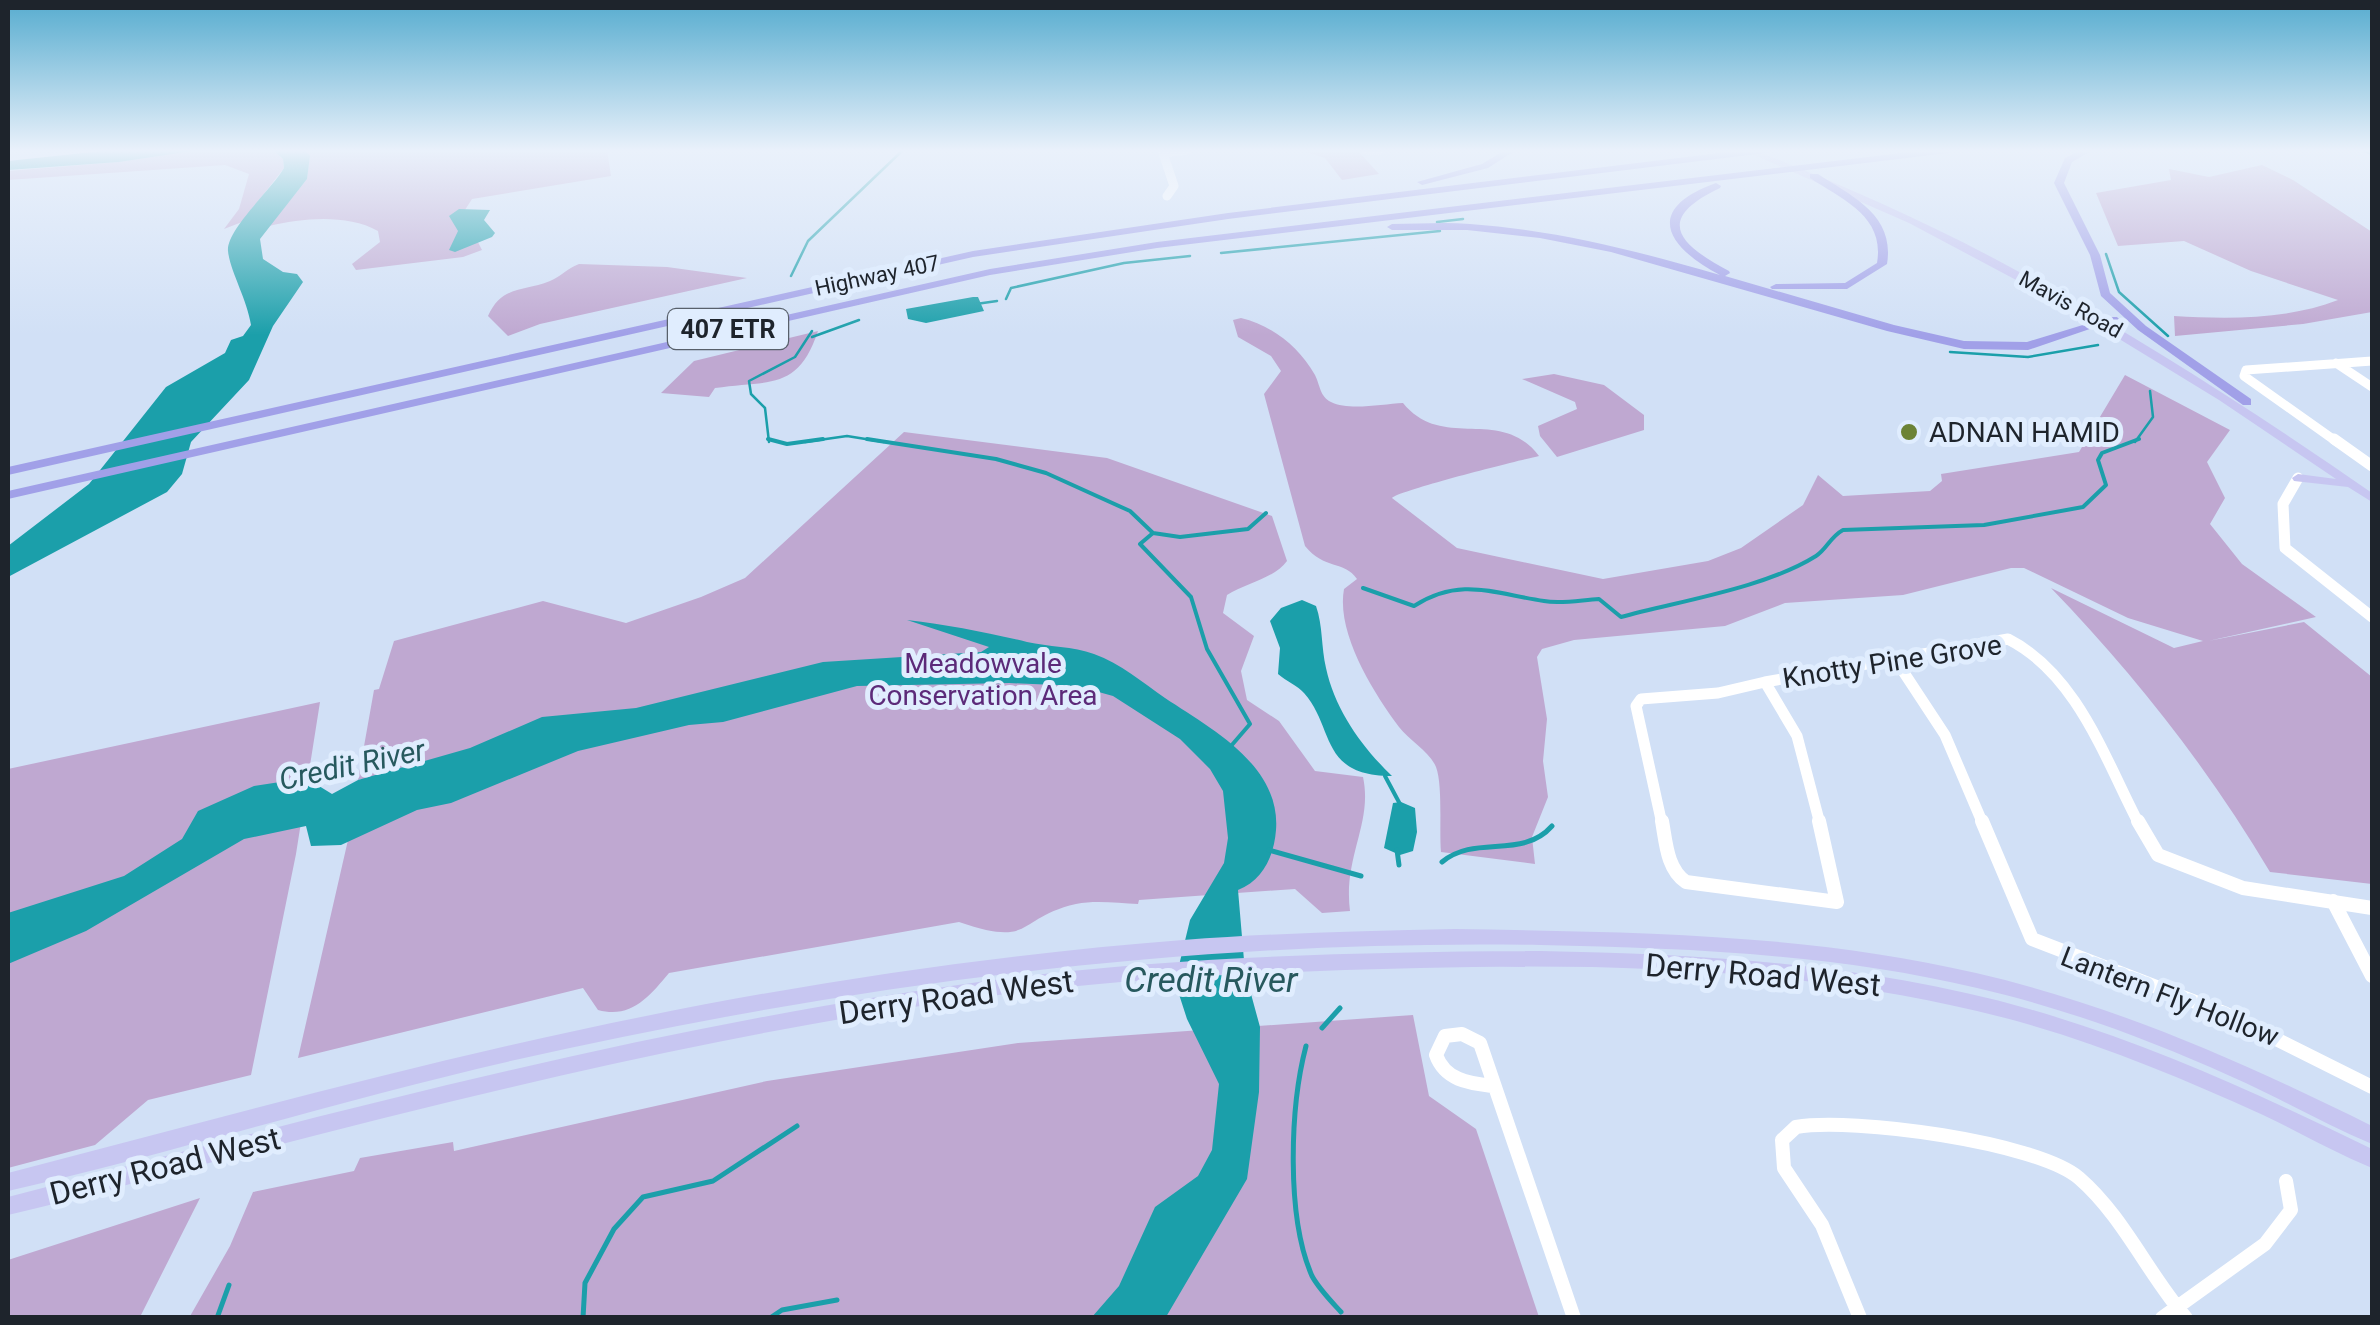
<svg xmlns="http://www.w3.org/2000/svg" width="2380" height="1325" font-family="Roboto,sans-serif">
	<rect width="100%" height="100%" fill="#d1e0f6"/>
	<!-- green -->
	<path fill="#bfa8d1" d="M199,150H273L283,159L284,168L242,222L224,229L239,209L249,174L225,165L8,180V171L119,162Z
		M305,150H607L611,176L472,199L463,213L482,250L463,257L356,270L352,264L380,242L378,231C347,214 303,218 269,226L307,179L310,156Z
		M1300,150H1357L1379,174L1342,180L1325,158Z
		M2262,165L2293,180L2372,232V312L2303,324L2175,336L2174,316C2228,319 2286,320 2338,300L2251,271L2184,241L2118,246L2096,193L2171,180L2169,169L2209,177Z
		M579,264L667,267L747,278L540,324L508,336L488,316C502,285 523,292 550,281C560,277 568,268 579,264Z
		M1241,318C1273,326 1298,346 1315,375C1320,385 1320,397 1331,402C1349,411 1382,404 1403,403C1443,452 1500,405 1539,456C1517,461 1401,490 1392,498L1457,548L1603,579L1708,561L1741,548L1803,505L1818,475L1843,496L1930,491L1942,481L1941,474L2079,452L2125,375L2230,430L2207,462L2225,498L2210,524L2242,564L2316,617L2208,641L2304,622L2372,677V884L2270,872C2209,769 2134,674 2051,588L2174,648L2203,641L2128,618L2024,568H2011L1903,595L1785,603L1725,626L1574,640L1542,649L1537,657L1547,719L1543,761L1548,797L1532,837L1535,864L1441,852C1439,832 1443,785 1436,767C1430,752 1409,740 1399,727C1373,692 1336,633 1344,589L1357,579C1344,560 1324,570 1305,546L1264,394L1281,371L1271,356L1238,337L1233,320Z
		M818,331C798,391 770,380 715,388L709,397L661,393L694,361Z
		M1554,374L1604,385L1644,415V430L1557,457L1540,436L1538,426L1577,409L1575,402L1522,379Z
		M904,432L1107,458L1272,516L1287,561C1275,578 1246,583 1227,595L1223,613L1254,636L1241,671L1247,700L1279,721L1315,771L1363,777C1373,823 1343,857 1350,911L1322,913L1295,889L1139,900L1138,904C1118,903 1095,900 1076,904C1015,918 1035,948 959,922L669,973C649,997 631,1019 598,1010L583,988L298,1058L362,779L358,780L374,690L379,689L394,641L543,601L626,623L701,597L745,578Z
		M320,702L296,854L251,1075L148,1100L95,1145L8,1168V769Z
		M1413,1015L1429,1096L1476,1129L1539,1317L189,1318L230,1246L253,1192L354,1171L360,1158L453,1142L454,1151L767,1081L1018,1043Z
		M200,1198L140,1317H8V1260Z"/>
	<!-- water -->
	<path fill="#1b9faa" d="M112,150H199L119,162L8,170V161Z
		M273,150H305L310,156L307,179L260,239L263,259L283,272L297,274L303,282L273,326L249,380L191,442L182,474L167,492L8,577V546L89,484L166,387L225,353L231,340L243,336L251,325C247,299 230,271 228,251C226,230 272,189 284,168L283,159Z
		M459,209L490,210L484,220L495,233L492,237L455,252L449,250L458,231L449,216Z
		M973,297H978L984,311L926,323L908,319L906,309Z
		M1302,600L1316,606C1323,626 1321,647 1326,668C1335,710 1362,747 1392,776C1319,776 1335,728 1304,693C1298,686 1286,681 1278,674L1280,648L1270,621L1281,608Z
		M907,620C948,625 986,632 1027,642C1048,647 1073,646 1094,654C1121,664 1142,682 1165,698C1210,728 1281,765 1276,830C1274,856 1263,880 1238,890L1245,972L1260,1027L1259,1092L1247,1179L1166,1317H1092L1119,1286L1155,1207L1198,1176L1212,1150L1219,1084L1187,1019L1175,982L1190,920L1224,863L1228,838L1223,791L1210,769L1180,739L1113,696L1077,686L1009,683L857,686L723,722L689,725L578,751L451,803L417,810L341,845L311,846L306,826L244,839L86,931L8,964V913L124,876L182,839L198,811L254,786L306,778L332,794L358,780L470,748L542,717L636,708L823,662L981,652L989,647Z
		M1401,802L1415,808L1417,832L1413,851L1400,855L1384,848L1393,803Z"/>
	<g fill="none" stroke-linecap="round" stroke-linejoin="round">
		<!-- stream-far2 -->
		<path stroke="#1b9faa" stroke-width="2.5" d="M2362,150L2372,154
			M1437,222L1463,219
			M1221,253L1440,231
			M2106,254L2119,292L2168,336
			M791,276L808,241L903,150
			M1006,299L1011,288L1124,263L1190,256
			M976,304L997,301
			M812,337L859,320
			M1950,352L2028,357L2098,345
			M769,442L765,408L751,394L749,381L795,357L812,331
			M805,442L847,436L884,442
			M2135,442L2153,417L2150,391"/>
		<!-- stream-far1 -->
		<path stroke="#1b9faa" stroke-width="4" d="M768,439L787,444L823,439
			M867,439L996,459L1046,473L1130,511L1153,533L1180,537L1248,529L1266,513
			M1153,533L1140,544L1191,597L1207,649L1250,724L1231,746
			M1363,588L1414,606C1461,576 1495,594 1544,601C1561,604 1581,600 1599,599L1621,617C1679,601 1765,588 1816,556C1827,549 1830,537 1843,530L1984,525L2083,507L2106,485L2098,460L2102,453L2139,439
			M1385,776L1401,806"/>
		<!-- stream -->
		<path stroke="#1b9faa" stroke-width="5" d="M1269,850L1361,876
			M1397,850L1399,865
			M1442,862C1476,834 1522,860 1552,826
			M1322,1028L1340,1008
			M1306,1046C1290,1107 1286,1217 1312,1276C1319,1289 1331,1301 1341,1312
			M217,1318L229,1285
			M583,1318L585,1283L614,1229L643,1197L713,1181L797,1126
			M770,1318L782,1310L837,1300"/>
		<!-- minor-far2 -->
		<path stroke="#fff" stroke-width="9" d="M1162,150L1174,186L1167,196
			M1366,150H1381
			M1164,153L1187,150
			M2336,363L2372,387
			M2337,442L2244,376L2246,370L2372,361"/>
		<!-- minor-far1 -->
		<path stroke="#fff" stroke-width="11" d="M2334,439L2372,466
			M2298,478L2283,504L2285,548L2372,617
			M1895,659L1945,735L1983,824
			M1765,682L1797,736L1820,824
			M1765,682L2008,639C2077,674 2105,759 2139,824
			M1662,824L1636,706L1641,699L1718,693L1765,682"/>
		<!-- minor -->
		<path stroke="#fff" stroke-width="14" d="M1662,821C1666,843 1667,869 1686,882L1837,902L1819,821
			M1982,821L2032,939L2224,1013L2372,1087
			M2138,821L2158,855L2243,888L2372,908
			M2333,901L2372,976
			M1492,1086C1468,1083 1445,1080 1436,1055L1445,1036L1462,1034L1480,1043L1574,1318
			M1860,1318L1822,1225L1784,1168L1782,1140L1796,1127C1852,1117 2037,1142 2079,1178C2123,1216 2148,1274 2186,1318
			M2162,1318L2265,1244L2291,1210L2286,1181"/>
		<!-- major -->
		<path fill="#c7c6f1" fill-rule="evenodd" d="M1743,150H1754C1837,183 1918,218 1997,260C2127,329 2251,409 2372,493V502L2348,487L2294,481L2292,478L2298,474L2336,479L2219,400L2067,307L1909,223Z
			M1455,929C1629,932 1806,933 1976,973C2115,1005 2245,1063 2372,1126V1144C2324,1124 2278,1097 2230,1076C2148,1039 2064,1008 1977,988C1835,954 1686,948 1541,945C1195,939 852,984 515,1060C344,1099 177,1152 8,1191V1173C220,1118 431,1059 646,1016C823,980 1003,954 1183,940C1274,933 1364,931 1455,929Z
			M1541,951C1705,954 1871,964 2029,1009C2149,1043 2261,1095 2372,1149V1168C2335,1153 2299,1132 2263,1115C2171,1073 2076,1034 1977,1011C1795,968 1606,963 1420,968C1302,971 1184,975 1067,987C950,999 833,1019 718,1042C558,1074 401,1113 243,1154C165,1174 86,1197 8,1215V1197C339,1111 670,1021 1010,978C1186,956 1364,952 1541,951Z"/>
		<!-- highway -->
		<path fill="#a1a0e8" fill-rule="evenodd" d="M1505,150H1516L1488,168L1422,185L1417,182L1482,164Z
			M1744,150H1770L1765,153L1228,219L973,257L8,475V467L973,251L1228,213Z
			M1926,150H1953L1948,153L1157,248L990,275L8,499V491L990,269L1157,242Z
			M2081,150H2093L2072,162L2064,183L2100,255L2110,293L2146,326L2251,399V405H2243L2138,330L2101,296L2090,255L2054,183L2065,158Z
			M1810,174H1818C1853,197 1895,215 1887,264L1847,289H1772L1770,287L1776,284L1845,283L1877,263C1885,216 1843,200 1810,178Z
			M1716,183L1721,186L1720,188C1654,219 1678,244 1729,271L1730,273L1725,276L1894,325L1964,341L2027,342L2109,317H2117L2119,319L2028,350L1964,349L1887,331L1611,252L1540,238L1467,230H1392L1387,227L1392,224C1418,224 1444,222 1470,224C1555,230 1638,251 1720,275C1665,246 1644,209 1716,183Z"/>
	</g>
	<!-- sky -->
	<linearGradient id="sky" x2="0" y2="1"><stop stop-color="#56accf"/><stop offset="0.45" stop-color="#eaf1fb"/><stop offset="1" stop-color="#eaf1fb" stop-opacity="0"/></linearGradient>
	<rect width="2380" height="335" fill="url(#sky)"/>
	<!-- markers -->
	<circle fill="#6c8336" stroke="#e0edfe" stroke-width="4" cx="1909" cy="432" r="10"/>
	<g text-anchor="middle" stroke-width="10" stroke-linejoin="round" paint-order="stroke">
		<!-- far-street labels -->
		<g font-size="22" fill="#1e242c" stroke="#e0edfe">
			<text transform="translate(877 275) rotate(-12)" y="8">Highway 407</text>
			<text transform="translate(2071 304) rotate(29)" y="8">Mavis Road</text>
		</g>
		<!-- shield labels -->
		<rect fill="#e0edfe" stroke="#58606b" stroke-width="2.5" x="668" y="309" width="120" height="40" rx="8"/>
		<g font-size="25" font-weight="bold" fill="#1e242c">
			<text x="728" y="338">407 ETR</text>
		</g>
		<!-- poi labels -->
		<g font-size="28" fill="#1e242c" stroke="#e0edfe" text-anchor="start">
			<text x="1929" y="442">ADNAN HAMID</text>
		</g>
		<!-- street labels -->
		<g font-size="28" fill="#1e242c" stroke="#e0edfe">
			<text transform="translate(1892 661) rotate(-9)" y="10">Knotty Pine Grove</text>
			<text transform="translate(2170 996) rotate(21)" y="10">Lantern Fly Hollow</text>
		</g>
		<!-- park labels -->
		<g font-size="28" fill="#5c2a79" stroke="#e0edfe">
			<text x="983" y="673">Meadowvale<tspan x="983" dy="32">Conservation Area</tspan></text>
		</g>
		<!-- water labels -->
		<g font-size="30" font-style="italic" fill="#27595e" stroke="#e0edfe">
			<text transform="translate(352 765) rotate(-12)" y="10">Credit River</text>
		</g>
		<!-- near-street labels -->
		<g font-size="32" fill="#1e242c" stroke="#e0edfe">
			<text transform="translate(1763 975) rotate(5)" y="11">Derry Road West</text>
			<text transform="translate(956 997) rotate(-8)" y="11">Derry Road West</text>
			<text transform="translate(165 1166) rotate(-14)" y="11">Derry Road West</text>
		</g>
		<!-- near-water labels -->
		<g font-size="35" font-style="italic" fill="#27595e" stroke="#e0edfe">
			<text x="1211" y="992">Credit River</text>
		</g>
	</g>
	<!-- border -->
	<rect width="2380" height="1325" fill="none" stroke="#1e242c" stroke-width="20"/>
</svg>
